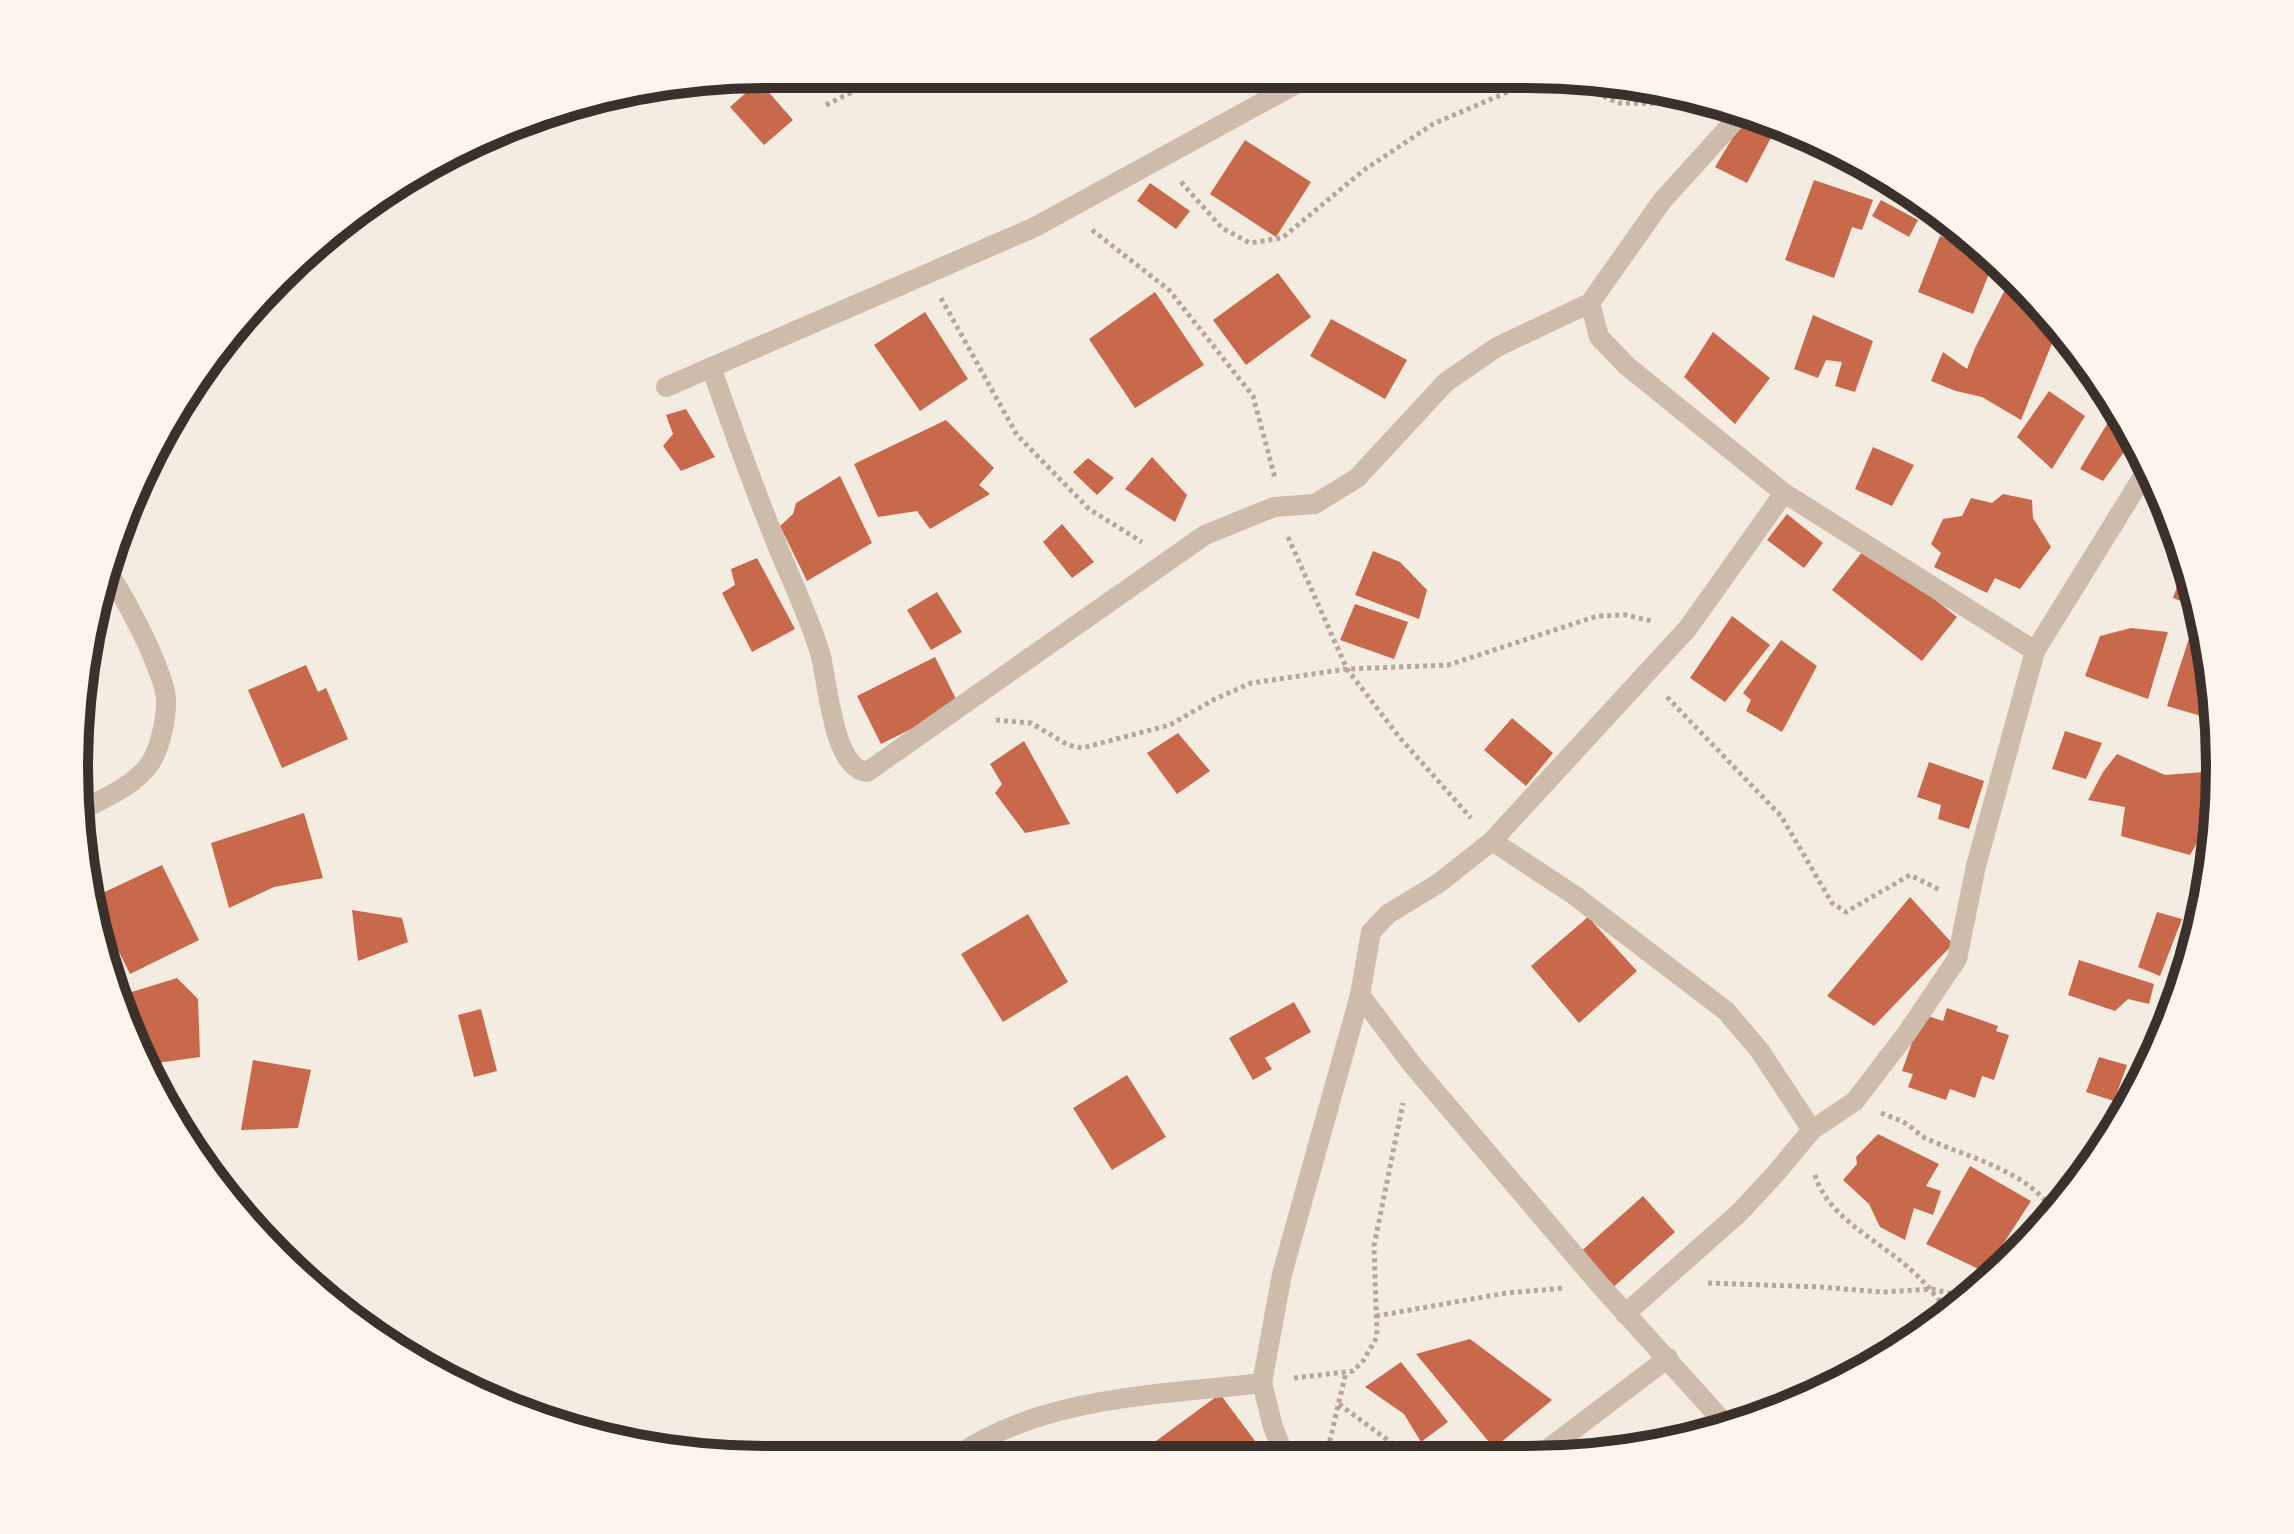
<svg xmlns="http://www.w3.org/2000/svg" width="2294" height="1534" font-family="Karla,sans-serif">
	<rect width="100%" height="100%" fill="#f4ebe1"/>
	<!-- building -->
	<path fill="#c8694b" d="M759,81L793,120L764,145L730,107Z
		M1744,119L1773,134L1747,183L1715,167Z
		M1245,140L1311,182L1276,237L1210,194Z
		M1814,180L1873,200L1862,230L1852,227L1834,278L1785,260Z
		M1150,183L1190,211L1176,229L1137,201Z
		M1881,200L1918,220L1909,237L1872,216Z
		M1940,236L1995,258L1973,314L1918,292Z
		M1278,273L1311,317L1246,365L1213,320Z
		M2012,276L2059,326L2021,420L1982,397L1956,391L1931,381L1943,352L1967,369L1975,348Z
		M1155,292L1204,365L1135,408L1089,339Z
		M925,312L968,379L920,411L874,345Z
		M1813,315L1873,341L1855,392L1835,386L1842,362L1826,360L1818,378L1794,369Z
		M1331,319L1407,360L1385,399L1310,356Z
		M1713,332L1770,378L1735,424L1684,377Z
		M2049,391L2085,416L2052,469L2017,437Z
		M686,409L715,457L681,471L663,446L673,434L666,415Z
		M2110,419L2134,438L2103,481L2080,469Z
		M946,420L994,468L979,485L990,494L930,529L917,511L878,517L854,464Z
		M1873,447L1914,465L1892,506L1855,489Z
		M1152,457L1187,495L1175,522L1125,489Z
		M1088,458L1114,478L1097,495L1073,472Z
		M840,476L872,543L807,581L780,526L793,514L796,503Z
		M2003,494L2032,500L2033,518L2051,547L2020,589L1995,578L1987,593L1934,567L1941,553L1931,544L1943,519L1962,516L1971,498L1992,503Z
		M1787,514L1823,543L1804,568L1767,540Z
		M1062,524L1094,562L1072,578L1043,542Z
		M1867,546L1957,617L1922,661L1832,590Z
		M1373,551L1400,562L1427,590L1419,619L1355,595Z
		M757,558L795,629L752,652L722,593L735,585L731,569Z
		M2178,584L2197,592L2198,599L2195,606L2173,598Z
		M937,592L962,632L931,650L907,610Z
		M1355,604L1408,622L1394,659L1340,640Z
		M1732,616L1770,645L1725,702L1690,678Z
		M2195,620L2202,622L2212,684L2201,716L2167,706Z
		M2131,628L2168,632L2148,699L2085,676L2100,636Z
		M1781,640L1817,666L1782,732L1746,711L1751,700L1743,693Z
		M935,657L959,705L881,744L857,696Z
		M306,665L318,692L326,688L348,739L282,768L248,690Z
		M1512,718L1553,753L1526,786L1484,750Z
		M2065,731L2102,743L2086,779L2052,769Z
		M1178,733L1210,771L1177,794L1147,753Z
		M1024,741L1070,824L1025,833L995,793L1002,784L990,764Z
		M2117,754L2165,775L2217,771L2215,817L2205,829L2190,855L2121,836L2125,807L2088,800L2103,772Z
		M1929,762L1984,781L1969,829L1938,819L1941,805L1917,797Z
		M304,813L323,878L274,887L229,908L211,843Z
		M162,865L199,940L130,974L92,898Z
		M1910,897L1953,944L1874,1026L1827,996Z
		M352,910L402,918L408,942L358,961Z
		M2157,912L2182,919L2160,976L2138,967Z
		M1028,914L1068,982L1003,1022L961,954Z
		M1588,917L1637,971L1579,1023L1531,966Z
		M2079,960L2154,984L2149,1004L2128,999L2115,1011L2068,995Z
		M177,978L198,999L200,1057L157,1063L147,1062L122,995Z
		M1294,1002L1311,1032L1265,1058L1272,1069L1253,1080L1229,1038Z
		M1947,1008L1998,1026L1996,1031L2009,1035L1994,1080L1982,1076L1975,1098L1950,1089L1946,1100L1908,1087L1913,1074L1902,1071L1922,1014L1943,1021Z
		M481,1009L497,1071L474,1077L458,1015Z
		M2099,1057L2127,1065L2114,1101L2086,1092Z
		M253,1060L311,1070L298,1128L241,1130Z
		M1127,1075L1166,1137L1112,1170L1073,1108Z
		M1878,1134L1939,1164L1926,1186L1941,1191L1933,1215L1914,1208L1905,1240L1880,1227L1869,1204L1843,1180L1857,1164L1856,1157Z
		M1970,1166L2031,1201L1985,1272L1926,1244Z
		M1643,1196L1675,1232L1610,1290L1578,1254Z
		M1470,1339L1552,1400L1494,1448L1416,1354Z
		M1401,1362L1448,1422L1421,1442L1404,1414L1365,1387Z
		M1220,1394L1267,1457L1150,1456L1141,1452Z"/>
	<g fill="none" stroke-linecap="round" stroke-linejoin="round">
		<!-- path -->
		<path stroke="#b9a596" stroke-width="5" stroke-dasharray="4 4" stroke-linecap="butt" d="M826,105L886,75
			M1181,182L1222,228L1250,243L1282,238L1364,170L1433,124L1517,88L1573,83L1619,103L1697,104
			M1092,230L1169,290L1253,396L1275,478
			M941,298L1017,435L1089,509L1142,542
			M1288,537L1347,669L1400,738L1471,818
			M1667,697L1781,816L1832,903L1846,912L1910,875L1940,890
			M996,720L1031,723L1068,745L1082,748L1170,725L1213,700L1251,683L1347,669L1448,665L1597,616L1626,615L1652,621
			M1881,1113C1889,1116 1897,1119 1905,1123C1912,1127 1918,1134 1925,1138C1968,1158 2029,1170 2055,1214
			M1815,1175C1828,1218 1878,1240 1910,1269C1926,1283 1938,1298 1950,1316
			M1708,1283L1820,1287L1882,1292L1932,1289L1969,1298
			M1376,1316L1506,1293L1565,1288
			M1294,1378L1353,1371L1363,1361L1377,1337L1374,1246L1403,1103
			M1339,1404L1412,1458
			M1326,1457L1346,1372"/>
		<!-- minor -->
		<path stroke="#cdbbac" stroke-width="20" d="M1590,303L1599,337L1627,366L1784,493L2035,651
			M711,367C732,427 753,486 777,545C791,580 809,616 820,653C828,680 832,768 867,772L1205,535L1274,507L1315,504L1357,478L1446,382L1497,347L1590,303L1662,201L1738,117
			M666,387L1035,227L1307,78
			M81,810C105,798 136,785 151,762C161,746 169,709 165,691C155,654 130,607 110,575
			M1492,841L1574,895L1726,1011L1760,1051L1812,1130
			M1360,995L1411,1063L1600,1285L1729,1428
			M1625,1314L1740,1212L1776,1173L1812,1130L1855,1101L1907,1033L1957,959L1976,866L2035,651L2150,465
			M958,1455C1044,1396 1161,1395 1262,1383
			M1285,1457L1273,1427L1262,1383L1282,1274L1360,995L1371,932L1388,914L1439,883L1492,841L1688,628L1784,493
			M1536,1458L1668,1358"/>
	</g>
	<!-- crop -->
	<path d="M0 0H2294V1534H0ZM767 88H1527A679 679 0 0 1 2206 767V767A679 679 0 0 1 1527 1446H767A679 679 0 0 1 88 767V767A679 679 0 0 1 767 88Z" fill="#fbf5ee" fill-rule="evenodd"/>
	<path fill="none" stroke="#3b302b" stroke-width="10" d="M767 88H1527A679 679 0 0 1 2206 767V767A679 679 0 0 1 1527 1446H767A679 679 0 0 1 88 767V767A679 679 0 0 1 767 88Z"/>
</svg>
